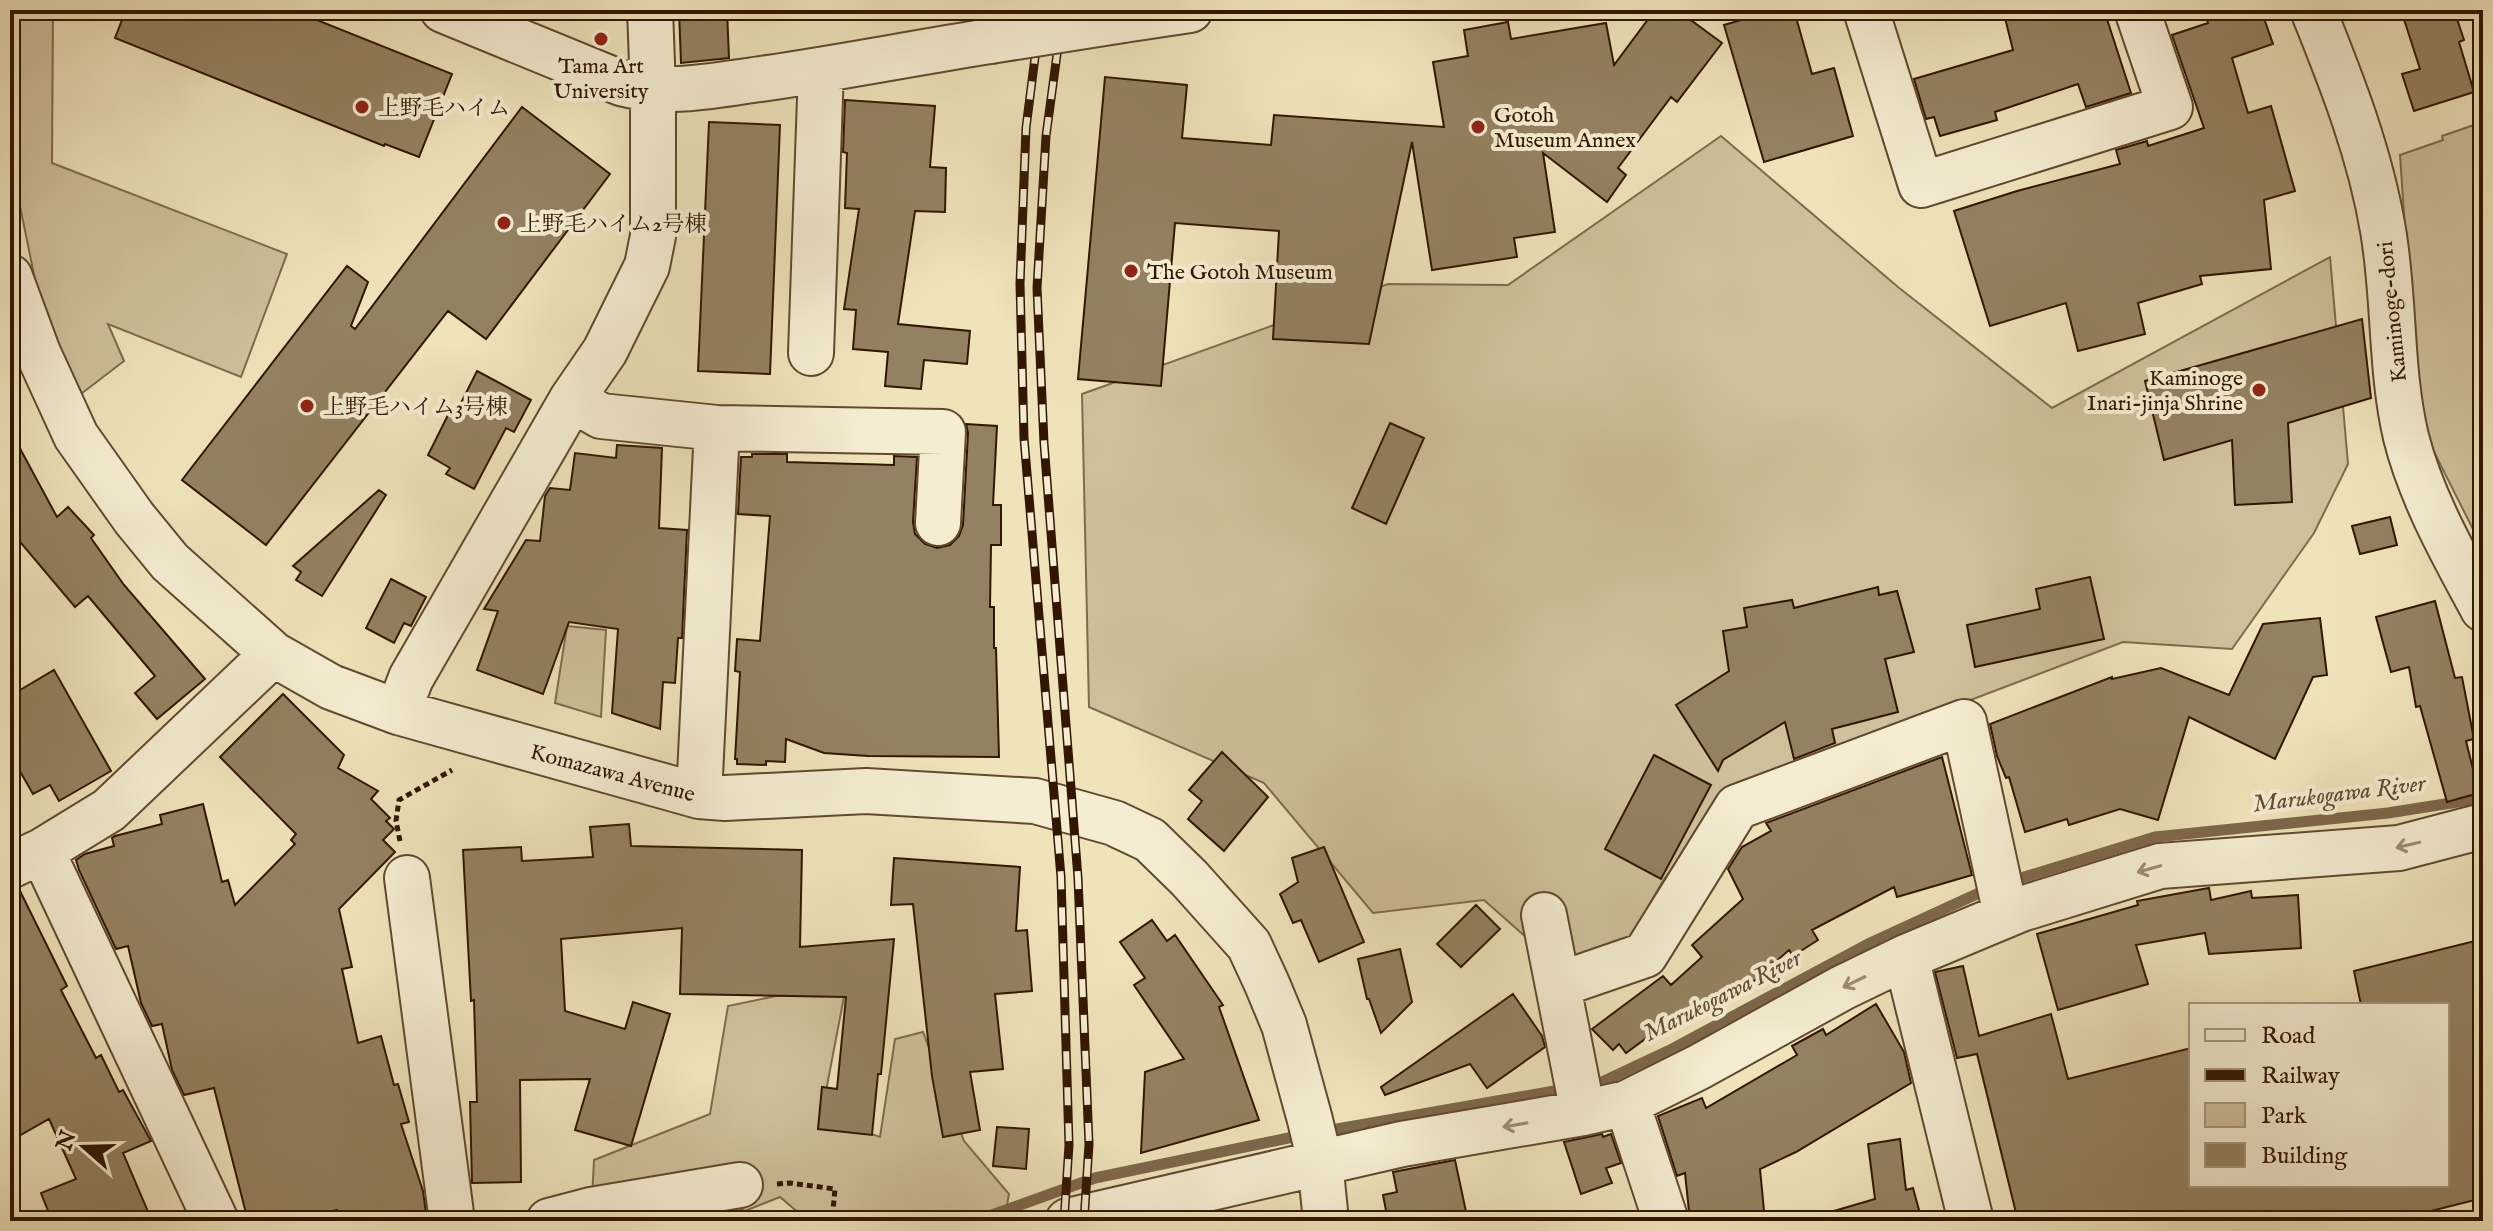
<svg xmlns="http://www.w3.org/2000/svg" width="2493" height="1231" font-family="'IM FELL English','Noto Serif JP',serif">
	<rect width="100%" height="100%" fill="#efe3ba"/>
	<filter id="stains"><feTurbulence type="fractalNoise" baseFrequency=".0025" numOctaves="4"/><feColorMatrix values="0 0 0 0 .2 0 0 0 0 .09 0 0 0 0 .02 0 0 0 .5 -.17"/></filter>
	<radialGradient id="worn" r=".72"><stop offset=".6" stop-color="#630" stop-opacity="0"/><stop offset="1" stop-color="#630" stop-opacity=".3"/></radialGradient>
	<!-- green -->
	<path fill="#cfc09b" stroke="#806b4e" stroke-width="2" d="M12,10H53L52,163L287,254L241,377L108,324L124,361L77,397L42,314L12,167Z
		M2483,122V549L2428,440L2414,362L2400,155L2443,140L2442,136Z
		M1721,136L1898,287L2052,408L2330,257L2348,464L2314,533L2232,649L2123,642L1729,792L1663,881L1627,943L1562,969L1484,900L1373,913L1264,783L1089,707L1082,394L1388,284L1508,285Z
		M567,626L606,630L601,717L555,703Z
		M847,981L822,1112L837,1122L880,1137L895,1039L923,1032L964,1141L1009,1194L1004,1221H808L780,1197L745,1211L712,1197L670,1221H657L592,1199L594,1160L710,1114L728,1006Z"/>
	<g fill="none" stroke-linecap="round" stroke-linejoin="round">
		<!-- stream -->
		<path stroke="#7d674a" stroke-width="11" d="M2008,882L2155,837L2388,813L2483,798
			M1588,1085L1600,1083L1670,1050L1868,944L1992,887
			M1320,1132L1571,1088
			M975,1221L1095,1178L1303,1135"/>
	</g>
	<!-- building -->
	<path fill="#948161" stroke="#321601" stroke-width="2" d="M126,10H292L452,74L419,157L385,144L384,146L115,38Z
		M679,10H727L729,58L681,63Z
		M1655,10H1677L1722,43L1677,102L1671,97L1618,168L1626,175L1607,202L1543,153L1555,232L1514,238L1517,257L1432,270L1412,142L1369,344L1273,339L1279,231L1175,223L1161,386L1078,379L1105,77L1187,85L1182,138L1271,145L1274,115L1444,127L1433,62L1468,56L1464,30L1508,22L1511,39L1606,23L1614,65Z
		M1776,10H1794L1812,74L1834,68L1853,136L1764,162L1724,25Z
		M2003,10H2104L2131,93L2086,107L2078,84L1995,112L1997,120L1940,136L1934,117L1926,119L1914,79L2013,50Z
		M2204,10H2261L2273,44L2232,58L2248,113L2271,106L2295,191L2264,200L2271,269L2200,276L2202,284L2138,303L2145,334L2078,351L2066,303L1990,326L1954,211L2017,191L2120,164L2116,150L2147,141L2148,146L2204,128L2172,35L2208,23Z
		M2401,10H2454L2464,40L2459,42L2474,92L2414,111L2402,74L2420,69Z
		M845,100L935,106L930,167L946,168L945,212L915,211L898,324L970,331L967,364L924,360L921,389L885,386L888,352L853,349L856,310L844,309L859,209L845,208L847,153L843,152Z
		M522,107L610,174L486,339L448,311L266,545L182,480L347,266L368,282L351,326L355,329Z
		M709,122L780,125L770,374L698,371Z
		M2362,319L2371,398L2288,423L2292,502L2235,505L2232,440L2164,460L2145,381Z
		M477,371L531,400L514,432L506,428L474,489L446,474L450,468L428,455L451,409L457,411Z
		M1390,423L1424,438L1386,524L1352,508Z
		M966,424L997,426L993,505H1001V545H991L990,607H994V648H996L999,757L868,756L824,753L786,739L785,762L766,761V765L737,764V759H735L740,672L735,671L737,639L760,641L770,516L738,514L741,457H752V454H787V462L894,465V456L917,457L913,522L915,534L925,544L937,548L950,545L959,536L963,525L968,433Z
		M10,430L57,517L68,507L94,535L91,538L124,585L205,679L157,719L135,693L155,676L88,596L75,607L10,530Z
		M617,445L662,448L659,528L687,530L682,638H678L675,683L663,682L660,729L612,713L618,629L569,622L543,694L477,670L498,611L484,609L526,540L540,541L545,496L550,488L570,490L575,453L616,458Z
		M379,490L386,495L322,596L296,580L301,572L293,566Z
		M2390,517L2397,545L2360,554L2352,526Z
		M2090,577L2104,639L1975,667L1967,625L2040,609L2036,589Z
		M391,579L426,597L411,626L404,623L394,643L366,628Z
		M1878,587L1879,595L1897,591L1914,652L1885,659L1898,712L1832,729L1835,743L1794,759L1785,722L1723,760L1718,771L1676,705L1729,671L1723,631L1747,627L1744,608L1792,600L1794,608Z
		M2435,601L2455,678L2462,677L2474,739L2466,741L2479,793L2447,802L2420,706L2416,707L2409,667L2391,672L2376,617Z
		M2320,618L2327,675L2313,677L2275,759L2189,717L2158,820L2120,809L2069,825L2067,819L2025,832L2009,777L2006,778L1997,756L1990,724L2112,677V679L2161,668L2229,695L2263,624Z
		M54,670L111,771L59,801L50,785L33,794L10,754V696Z
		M283,694L344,755L338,768L378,791L371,799L390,818L386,821L394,829L383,840L395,852L339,909L352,967L342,969L358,1043L381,1036L394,1085L398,1084L409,1122L401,1124L423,1191L427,1221H341L337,1210L293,1221H248L214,1088L184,1095L172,1070L162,1024L152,1026L141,1003L128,946L116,949L79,870L76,860L85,854L114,846L112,838L115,836L162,824L160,815L203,804L222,882L228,880L235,905L295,844L291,840L296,834L220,757Z
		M1222,752L1268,797L1224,851L1188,819L1202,801L1189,790Z
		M1654,755L1711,785L1661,879L1605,849Z
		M1942,757L1972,875L1897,897L1894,887L1812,930L1818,940L1793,956L1789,950L1737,996L1729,986L1687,1022L1679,1014L1626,1053L1619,1044L1613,1050L1592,1029L1663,976L1671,985L1702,957L1692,945L1743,899L1728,869L1742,847L1771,831L1766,823Z
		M629,824L631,846L802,850L800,947L894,939L881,1074H878L872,1135L818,1129L822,1087L837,1089L846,997L680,994L682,928L561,939L565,1011L625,1029L633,1002L670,1014L631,1146L575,1130L590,1079L520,1080L521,1182L472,1183L470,1102H477L474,1000L471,1001L463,850L521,847L522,861L593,857L590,827Z
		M1324,847L1364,942L1319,962L1301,920L1293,923L1280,894L1298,882L1292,858Z
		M894,858L1020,867L1016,931L1027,930L1032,991L995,994L1003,1069L970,1072L980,1130L943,1137L932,1076L913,904L891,905Z
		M2209,888L2211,900L2251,891L2252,898L2298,895L2301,948L2209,954L2205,933L2136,945L2148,984L2058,1010L2037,934L2138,905L2137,901Z
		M19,889L67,986L61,990L96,1058L101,1055L119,1092L123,1090L151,1141L123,1153L149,1214L133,1221H52L41,1193L76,1179L49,1119L10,1141V891Z
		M1476,905L1500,929L1461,967L1437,944Z
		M1152,920L1167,941L1175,935L1223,1005L1219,1007L1259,1120L1141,1153L1145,1072L1184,1059L1134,985L1145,978L1120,942Z
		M2483,939V1198L2391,1221H2018L1977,1054L1957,1058L1935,972L1963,966L1979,1036L2051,1014L2068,1079L2191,1048V1185H2447V1005H2361L2354,971Z
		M1400,949L1412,1002L1381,1033L1369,999H1367L1358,959Z
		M1513,994L1542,1036L1545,1047L1487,1088L1470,1064L1385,1095L1381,1087Z
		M1876,1004L1904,1052L1911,1083L1796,1152L1760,1169L1765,1221H1690L1685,1173L1677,1176L1658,1116L1702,1098L1706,1108L1797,1055L1792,1046L1823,1029L1826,1035Z
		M997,1127L1029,1129L1026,1169L993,1166Z
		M1602,1134L1603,1137L1611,1134L1621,1163L1606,1168L1612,1183L1581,1194L1564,1142Z
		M1900,1139L1906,1190L1913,1188L1922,1221H1828L1827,1213L1875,1199L1868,1144Z
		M1455,1160L1468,1221H1388L1383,1195L1397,1192L1393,1172Z"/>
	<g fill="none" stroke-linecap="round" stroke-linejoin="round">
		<defs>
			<path id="minor" d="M443,10L621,83C668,96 714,85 761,79C838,68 914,53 990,41
				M1866,10L1921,185L2170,107L2137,10
				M2313,10C2342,82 2370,153 2383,230C2395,299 2390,369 2406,437C2421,497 2454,555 2483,609
				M1123,20L1190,10
				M10,277L38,353L76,436L134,518L170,562L273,654L331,687L398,712L699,796L725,798L866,791L1035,801L1114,823L1150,840L1189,878L1249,945L1267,984L1284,1025L1310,1120L1320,1162L1326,1221
				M811,353L821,70
				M572,399L601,416L717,428L943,432L938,523
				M398,712L411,678L572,399L605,351L647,266L653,236V89L650,10
				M699,796L717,428
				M42,851L216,1221
				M10,866L42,851L109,810L273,654
				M407,878L452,1221
				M1544,915L1583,1113
				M1906,957L1971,1221
				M1558,985L1645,955L1737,807L1964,722L2006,915
				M1627,1103L1666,1221
				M549,1221L591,1210L740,1185
				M1068,1221L1402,1144L1583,1113L1627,1103L1699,1067L1842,988L1906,957L2021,909L2160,866L2399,848L2483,826"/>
		</defs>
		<!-- minor casing -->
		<use href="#minor" stroke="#61492f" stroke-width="48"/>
		<!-- path -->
		<path stroke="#321601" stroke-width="5" stroke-dasharray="6 4" stroke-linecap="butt" d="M400,841L396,821L399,800L452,770
			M777,1184L790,1183L835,1189L832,1221"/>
		<!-- minor -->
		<use href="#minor" stroke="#f5edd2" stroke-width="44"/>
		<defs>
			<path id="rail" d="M1041,10L1026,128L1020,284L1024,438L1061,877L1069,1145L1064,1221
				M1063,10L1046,136L1037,288L1044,443L1078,878L1089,1144L1084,1221"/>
		</defs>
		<!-- rail casing -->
		<use href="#rail" stroke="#321601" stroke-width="9"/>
		<!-- rail -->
		<use href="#rail" stroke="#f5edd2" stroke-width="6" stroke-dasharray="18" stroke-linecap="butt"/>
		<defs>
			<path id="minor-bridge" d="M990,41L1123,20"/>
		</defs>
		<!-- minor-bridge casing -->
		<use href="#minor-bridge" stroke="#61492f" stroke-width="48" stroke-linecap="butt"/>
		<!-- minor-bridge -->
		<use href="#minor-bridge" stroke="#f5edd2" stroke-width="44"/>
	</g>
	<!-- one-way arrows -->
	<defs><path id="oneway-shaft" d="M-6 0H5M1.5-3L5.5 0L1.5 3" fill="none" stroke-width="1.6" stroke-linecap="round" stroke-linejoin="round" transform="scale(2)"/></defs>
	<g stroke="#9d8c74">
		<use href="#oneway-shaft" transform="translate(2408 845) rotate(167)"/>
		<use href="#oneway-shaft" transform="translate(2149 869) rotate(164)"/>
		<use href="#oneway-shaft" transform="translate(1854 982) rotate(154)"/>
		<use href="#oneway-shaft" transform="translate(1515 1125) rotate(170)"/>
	</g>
	<!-- markers -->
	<g fill="#8f2418" stroke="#f5edd2" stroke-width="3">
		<circle cx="601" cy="39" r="8"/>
		<circle cx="362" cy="107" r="8"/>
		<circle cx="1478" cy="127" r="8"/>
		<circle cx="504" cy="223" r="8"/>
		<circle cx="1131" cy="271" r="8"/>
		<circle cx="2259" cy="390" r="8"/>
		<circle cx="307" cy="406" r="8"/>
	</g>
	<g text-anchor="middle" stroke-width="8" stroke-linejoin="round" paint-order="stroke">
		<!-- poi labels -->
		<g font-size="22" fill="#321601" stroke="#f5edd2" text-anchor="start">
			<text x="601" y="73" text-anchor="middle">Tama Art<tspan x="601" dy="25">University</tspan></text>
			<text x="378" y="115">上野毛ハイム</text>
			<text x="1494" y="122">Gotoh<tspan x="1494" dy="25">Museum Annex</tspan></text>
			<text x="520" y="231">上野毛ハイム2号棟</text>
			<text x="1147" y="279">The Gotoh Museum</text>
			<text x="2243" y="385" text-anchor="end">Kaminoge<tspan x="2243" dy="25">Inari-jinja Shrine</tspan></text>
			<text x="323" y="414">上野毛ハイム3号棟</text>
		</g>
		<!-- street labels -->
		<g font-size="22" fill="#321601" stroke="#f5edd2">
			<text transform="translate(2391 312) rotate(-96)" y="8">Kaminoge-dori</text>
			<text transform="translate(613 772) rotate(15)" y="8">Komazawa Avenue</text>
		</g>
		<!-- water labels -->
		<g font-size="24" font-style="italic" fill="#644c32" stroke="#f5edd2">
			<text transform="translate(2339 793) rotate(-7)" y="8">Marukogawa River</text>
			<text transform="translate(1722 995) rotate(-27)" y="8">Marukogawa River</text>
		</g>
	</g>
	<!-- margin -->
	<rect width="2493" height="1231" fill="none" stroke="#efe3ba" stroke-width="40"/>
	<rect x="12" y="12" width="2469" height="1207" fill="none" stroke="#321601" stroke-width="4"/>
	<rect x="20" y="20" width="2453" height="1191" fill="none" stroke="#321601" stroke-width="2"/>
	<!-- legend -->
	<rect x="2189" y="1003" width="260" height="184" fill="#f5edd2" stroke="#a7977e" stroke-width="2"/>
	<rect x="2205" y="1029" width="40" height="12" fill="#f5edd2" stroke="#a7977e" stroke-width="2"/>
	<text x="2261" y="1043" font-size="24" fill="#321601">Road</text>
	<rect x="2205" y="1069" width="40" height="12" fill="#321601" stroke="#a7977e" stroke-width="2"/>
	<text x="2261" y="1083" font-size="24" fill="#321601">Railway</text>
	<rect x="2205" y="1103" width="40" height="24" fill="#cfc09b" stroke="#a7977e" stroke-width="2"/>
	<text x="2261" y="1123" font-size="24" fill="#321601">Park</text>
	<rect x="2205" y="1143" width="40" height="24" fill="#948161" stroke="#a7977e" stroke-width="2"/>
	<text x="2261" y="1163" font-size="24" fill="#321601">Building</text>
	<!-- north arrow -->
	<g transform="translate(84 1147) rotate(290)" stroke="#f5edd2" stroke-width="6" paint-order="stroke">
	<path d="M0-6L14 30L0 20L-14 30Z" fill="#321601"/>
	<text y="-12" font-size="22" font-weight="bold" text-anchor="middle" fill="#321601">N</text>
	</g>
	<rect width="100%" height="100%" filter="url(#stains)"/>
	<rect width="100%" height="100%" fill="url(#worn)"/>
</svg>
